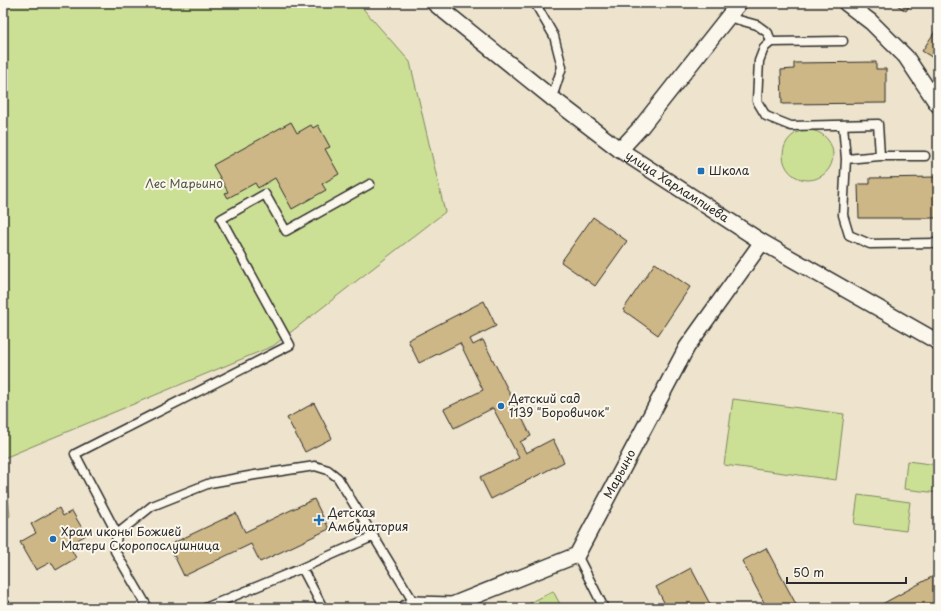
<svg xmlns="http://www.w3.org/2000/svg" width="941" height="611" font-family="'Playpen Sans',sans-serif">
	<rect width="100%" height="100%" fill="#eee4cd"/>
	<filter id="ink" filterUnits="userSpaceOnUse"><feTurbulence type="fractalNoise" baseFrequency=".025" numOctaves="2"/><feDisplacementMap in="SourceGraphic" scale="8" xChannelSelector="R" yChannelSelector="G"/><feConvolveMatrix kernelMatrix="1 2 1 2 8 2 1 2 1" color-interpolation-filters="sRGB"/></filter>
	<g filter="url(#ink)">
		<!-- green -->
		<path fill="#cce095" stroke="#7c8660" d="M3,3H358L410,62L445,212L273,346L4,458L10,516L3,522Z
			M783 155a25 25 0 1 1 50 0a25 25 0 1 1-50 0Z
			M733,399L844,414L836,480L724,465Z
			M907,461L938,465V493L904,489Z
			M858,495L910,502L906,531L854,524Z
			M553,591L562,608H521Z"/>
		<!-- building -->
		<path fill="#ceb786" stroke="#2b2b2b" d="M894,3H911L906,11Z
			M938,27V61L922,51Z
			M876,62V69H886V103L782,104L781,70L794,69V63Z
			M291,122L297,133L311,125L313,128L318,125L330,147L325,149L339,174L322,184L326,190L292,209L275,178L258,188L255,183L228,198L225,193L228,192L213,165Z
			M938,177V218H859L858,184H870V178Z
			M593,217L627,241L595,286L561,262Z
			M655,263L690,287L658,335L623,310Z
			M484,301L496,326L470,339L473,345L483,340L531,436L520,442L526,453L553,439L564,462L491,499L480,477L519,458L493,408L454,428L444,409L483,390L460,343L419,363L408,340Z
			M314,403L332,438L305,452L287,418Z
			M314,499L329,529L260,562L251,544L184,576L169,545L236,513L245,532Z
			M59,508L63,516L72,511L86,535L69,545L76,558L56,570L51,562L36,570L20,542L36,533L31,524Z
			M766,548L798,608H767L742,561Z
			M691,568L712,608H667L656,587Z
			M938,568V608H875L937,574L935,570Z"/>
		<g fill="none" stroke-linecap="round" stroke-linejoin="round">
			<defs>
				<path id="lane" d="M535,3L554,36L562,67L552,98
					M728,17L757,25L768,33L771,42L843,41
					M771,42L764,48L759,61L758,80L757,101L766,116L791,126L878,124L880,156H925
					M843,125L846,159
					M880,156L846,159L843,215L849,235L870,244L938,243
					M117,534L75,454L290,345L221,219L265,194L286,231L370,184
					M577,555L604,608
					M302,568L374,536
					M148,608L115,551L117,534L152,506L210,483L255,475L315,466L328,470L338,478L416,606
					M205,608L302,568L323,608"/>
				<g id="street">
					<path id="s1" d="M434,3L552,98L620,150L762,242L938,342"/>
					<path d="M846,3L871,22L906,57L938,105"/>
					<path d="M620,150L641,127L739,3"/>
					<path d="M3,607L4,608"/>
					<path id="s2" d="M406,608L415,604L452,605L577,555L687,347L762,242"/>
				</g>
			</defs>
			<!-- lane casing -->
			<use href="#lane" stroke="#2b2b2b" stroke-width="11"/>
			<!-- street casing -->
			<use href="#street" stroke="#2b2b2b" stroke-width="18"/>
			<!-- lane -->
			<use href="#lane" stroke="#fbf7ec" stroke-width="8"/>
			<!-- street -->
			<use href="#street" stroke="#fbf7ec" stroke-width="15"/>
		</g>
	</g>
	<!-- markers -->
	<g fill="#1f6fb2" stroke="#fbf7ec" stroke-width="1.5">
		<rect x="697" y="167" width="8" height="8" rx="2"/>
		<circle cx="501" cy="406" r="4"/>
		<path d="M317 514h4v4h4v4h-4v4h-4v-4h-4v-4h4z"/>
		<circle cx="53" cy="539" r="4"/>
	</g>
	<g text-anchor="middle" stroke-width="4" stroke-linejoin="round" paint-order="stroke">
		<!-- poi labels -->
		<g font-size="12" fill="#2b2b2b" stroke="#fbf7ec" text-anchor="start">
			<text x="709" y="175">Школа</text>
			<text x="509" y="403">Детский сад<tspan x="509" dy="14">1139 "Боровичок"</tspan></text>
			<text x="328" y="517">Детская<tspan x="328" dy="14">Амбулатория</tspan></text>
			<text x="61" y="536">Храм иконы Божией<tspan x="61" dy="14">Матери Скоропослушница</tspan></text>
		</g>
		<!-- park labels -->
		<g font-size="12" fill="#535846" stroke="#fbf7ec">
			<text x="184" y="188">Лес Марьино</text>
		</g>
		<!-- street labels -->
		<g font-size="12" fill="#2b2b2b" stroke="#fbf7ec">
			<text dy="4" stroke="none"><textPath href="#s1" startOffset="305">улица Харлампиева</textPath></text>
			<text dy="4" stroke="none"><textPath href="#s2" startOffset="273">Марьино</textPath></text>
		</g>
	</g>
	<!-- margin -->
	<rect width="941" height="611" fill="none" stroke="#fbf7ec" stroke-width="16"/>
	<rect x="8" y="8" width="925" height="595" fill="none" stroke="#2b2b2b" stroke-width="1.5" filter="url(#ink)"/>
	<!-- scale -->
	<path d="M787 577v6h119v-6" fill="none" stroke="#2b2b2b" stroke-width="2"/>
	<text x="793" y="577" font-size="12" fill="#2b2b2b" stroke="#fbf7ec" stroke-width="3" paint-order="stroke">50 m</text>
</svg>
